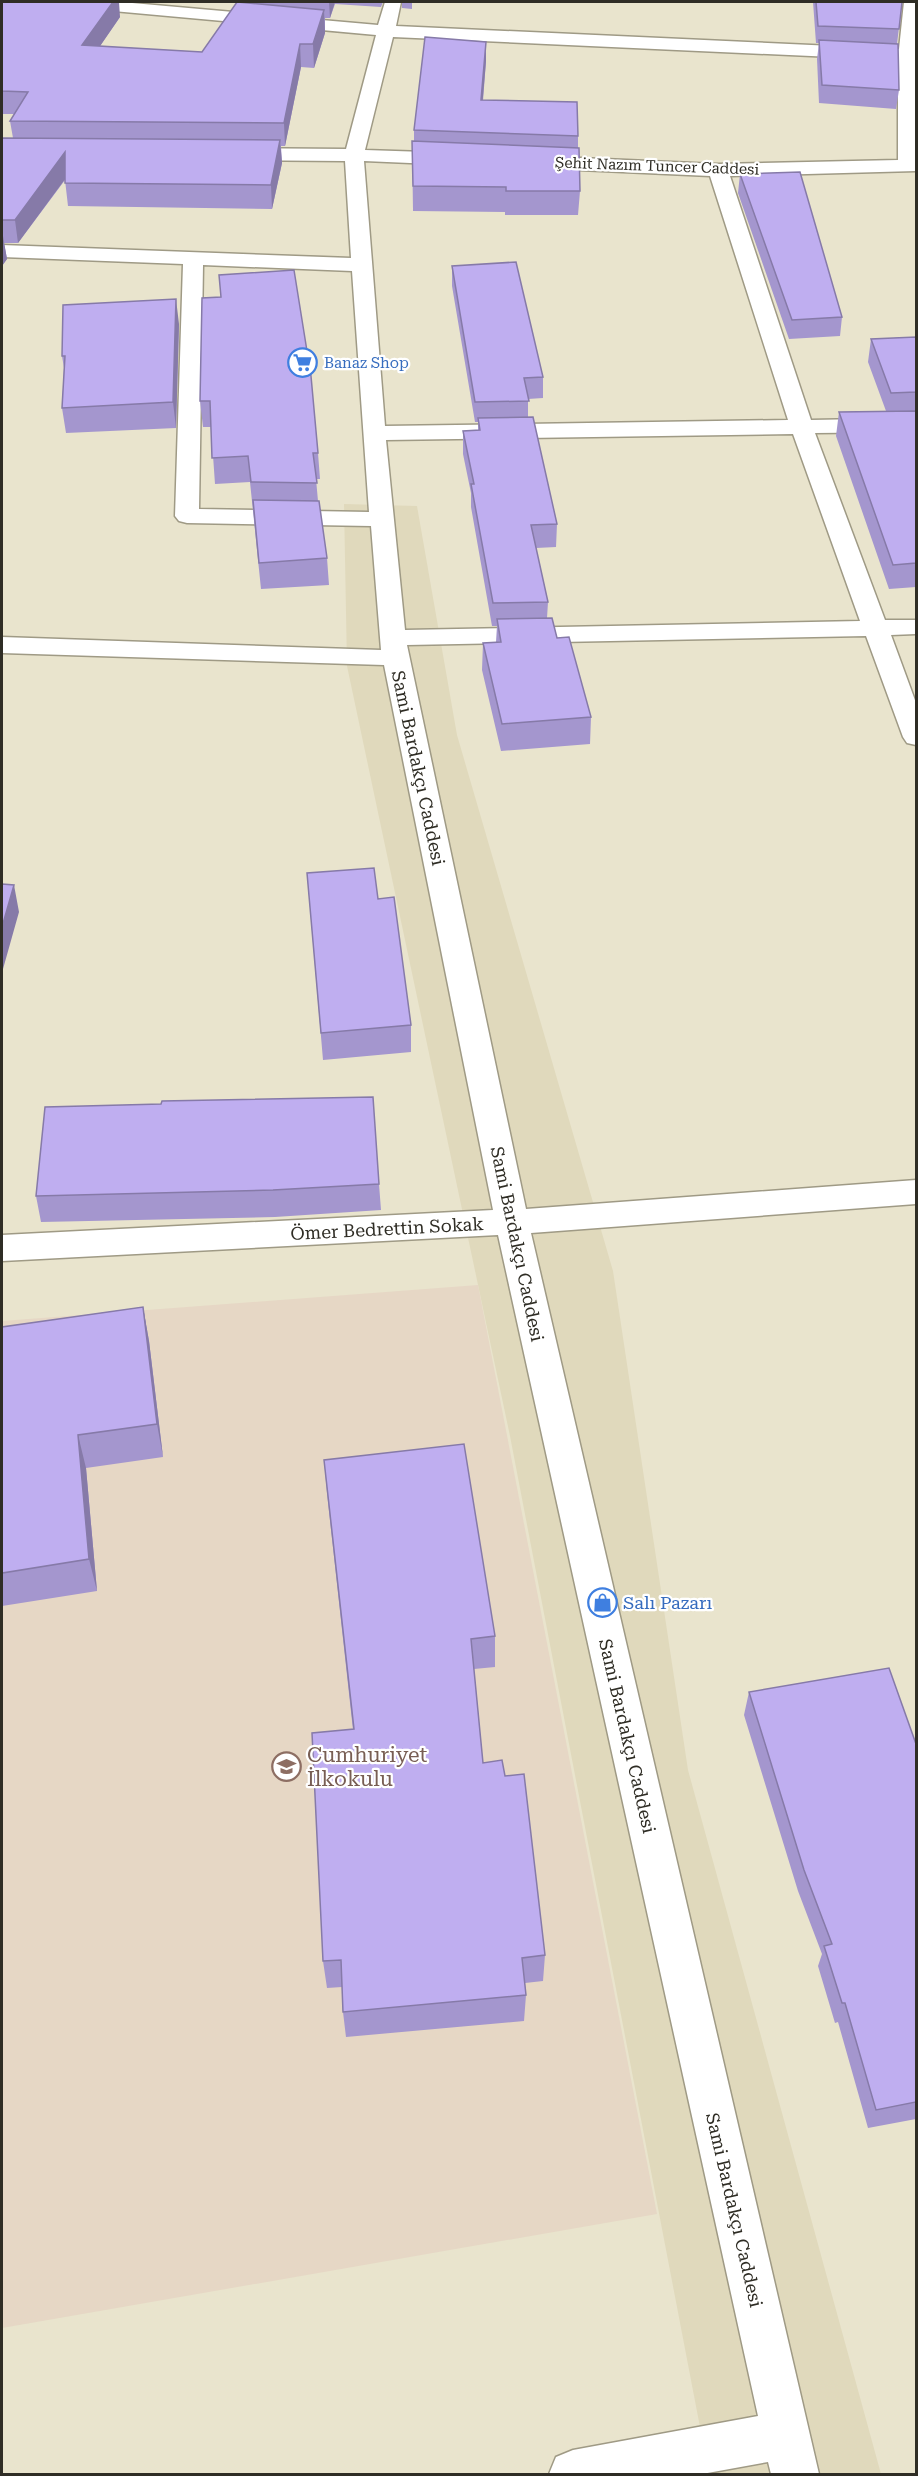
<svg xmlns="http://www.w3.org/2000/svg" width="918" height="2476" font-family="'Roboto Serif',serif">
	<rect width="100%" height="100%" fill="#e9e4cd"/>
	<!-- built -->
	<path fill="#e0d9bc" d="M344,504L417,506L457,735L613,1271L688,1770L881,2474H709L510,1436L347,666Z"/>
	<!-- education -->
	<path fill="#e6d7c5" d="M478,1285L657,2214L2,2328V1321Z"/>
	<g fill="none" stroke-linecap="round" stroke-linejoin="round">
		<defs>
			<path id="minor" d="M60,2H121L378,25L385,2H401L396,26L899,49L904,2H916V171L730,176L811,420L916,418V432L815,433L885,620H916V634L891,635L916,703V745L907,743L903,737L866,636L407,645L526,1209L916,1180V1204L531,1233L819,2474H771L768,2462L702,2474H549L556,2457L573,2450L758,2416L498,1235L2,1261V1235L493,1210L384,665L2,653V637L381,650L371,526L187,523L179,521L175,516L183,264L2,257V245L351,258L345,161L238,160L231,158L228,154L231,150L238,148L346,149L376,35L69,7L63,6ZM393,37L898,60V160L718,164L535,156L528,158L525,162L528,166L535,168L710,176L788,420L385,426L364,161L456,165L463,163L466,159L463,155L456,153L365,150ZM203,265L352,271L369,512L199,509ZM793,434L860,621L405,630L386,440Z"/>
		</defs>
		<!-- minor casing -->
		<use href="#minor" stroke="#9f9a85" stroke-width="3"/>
		<!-- minor -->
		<use href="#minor" fill="#fff" fill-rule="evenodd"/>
	</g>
	<!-- wall -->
	<path fill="#a496ce" d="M2,2L120,17L100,46L202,52L248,3V2H383L381,7L335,4L330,18H325V33L314,68L301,67L285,146H281L282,163L272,209L68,206L65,180L18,243H4L7,259L2,266V138H13L10,121L14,114H2Z
		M402,2H412V9L402,8Z
		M813,2H904H902L897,44L899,90L896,109L819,103L817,59L819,43H816Z
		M486,61L483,101L578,136V148L580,191L578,215H505V212L413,211L412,141H414V130Z
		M740,174L842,317L840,336L789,339L738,193Z
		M452,266L543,377V398L528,399V417L557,524L556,547L536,548L548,602L547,618L591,717L590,744L501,751L482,670L483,643L496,642L497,626H492L471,507V493L463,454V431L478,430V422H475L452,286Z
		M202,298L318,453L320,479H316L318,501L327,558L329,585L261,589L250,482L215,484L211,427H203L200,401Z
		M179,324L176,428L66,433L62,408L64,368L62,356Z
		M916,337V587L889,589L836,436L839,412L886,411L868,362L871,339Z
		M307,873L378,899L411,1025V1052L323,1060Z
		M379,1184L381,1210L275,1217L41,1222L36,1196Z
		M143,1307L149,1341L163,1457L86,1468L97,1591L2,1606V1327Z
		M324,1460L495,1636V1667L474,1669L483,1763L505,1776L545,1955L543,1981L525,1983L526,1995L524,2021L346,2037L343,2012L342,1987L327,1988L323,1961L353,1730L327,1493Z
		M749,1692L916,1744V2119L868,2128L838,2022L835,2023L818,1966L822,1954L798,1891L744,1715Z"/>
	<!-- shaded-wall -->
	<path fill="#867aa8" d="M113,2H119L120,17L85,68L82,45Z
		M329,2H335L330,18Z
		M324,10L325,33L314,68L313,44Z
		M486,42V61L481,120V100Z
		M300,44L301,67L285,146L284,123Z
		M280,140L282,163L272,209L271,185Z
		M65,152L68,175L18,243L15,220Z
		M3,236L7,259L2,266V238Z
		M176,299L179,324L176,428L173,402Z
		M14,885L19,912L3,969L2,960V927Z
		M143,1307L149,1341L163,1457L157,1424Z
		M78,1435L86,1468L97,1591L89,1559Z"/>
	<!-- building -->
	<path fill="#bfaef0" stroke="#867aa8" stroke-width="1.5" d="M2,2H113L82,45L202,52L237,2L324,10L313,44H300L284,123L10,121L28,92L2,91Z
		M816,2H902L899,29L818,26Z
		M425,37L486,42L481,100L577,102L578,136L414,130Z
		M819,40L898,44L899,90L822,85Z
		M2,138L280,140L271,185L65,183V152L15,220H2Z
		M412,141L579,148L580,191H506V187L413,186Z
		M800,172L842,317L792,320L740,174Z
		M516,262L543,377L524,378L529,401L475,402L452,266Z
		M294,270L311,376L318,453H313L317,483L251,482L248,456L212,458L210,401H200L202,298L221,297L219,275Z
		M176,299L173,402L62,408L65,356H62L63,305Z
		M916,337V392L891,393L871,339Z
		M916,411V563L893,565L839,412Z
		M533,417L557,524L531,525L548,602L493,603L471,484H474L463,431L480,430L478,418Z
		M253,500L319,501L327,558L259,563Z
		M552,618L557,638L569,637L591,717L502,724L483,643L501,642L497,619Z
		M374,868L378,899L394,897L411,1025L321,1033L307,873Z
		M2,884L14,885L2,927Z
		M373,1097L379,1184L273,1190L36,1196L45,1107L161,1104L162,1101Z
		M143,1307L157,1424L78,1435L89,1559L2,1573V1327Z
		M464,1444L495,1636L471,1639L483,1763L502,1760L505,1776L524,1774L545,1955L522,1958L526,1995L343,2012L341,1960L323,1961L312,1733L354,1729L324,1460Z
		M889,1668L916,1744V2102L876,2110L845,2003H842L824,1946L832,1944L804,1870L749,1692Z"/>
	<!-- icons -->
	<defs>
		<symbol id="supermarket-ring" viewBox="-11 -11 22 22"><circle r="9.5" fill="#fff" stroke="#3f7fe0" stroke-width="1.5"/><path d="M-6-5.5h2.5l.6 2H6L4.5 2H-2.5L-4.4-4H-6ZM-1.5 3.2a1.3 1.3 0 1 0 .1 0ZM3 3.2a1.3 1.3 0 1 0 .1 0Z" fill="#3f7fe0"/></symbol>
		<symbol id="shop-ring" viewBox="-11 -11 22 22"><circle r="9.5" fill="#fff" stroke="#3f7fe0" stroke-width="1.5"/><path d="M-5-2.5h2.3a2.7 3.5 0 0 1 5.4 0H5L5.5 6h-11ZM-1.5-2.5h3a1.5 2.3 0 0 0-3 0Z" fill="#3f7fe0"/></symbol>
		<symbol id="school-ring" viewBox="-11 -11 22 22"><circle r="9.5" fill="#fff" stroke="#8d6e63" stroke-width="1.5"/><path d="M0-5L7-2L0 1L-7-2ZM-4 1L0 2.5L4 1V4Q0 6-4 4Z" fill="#8d6e63"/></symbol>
	</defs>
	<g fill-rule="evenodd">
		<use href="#supermarket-ring" x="286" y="346" width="33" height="33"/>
		<use href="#shop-ring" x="586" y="1586" width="33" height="33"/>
		<use href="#school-ring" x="270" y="1750" width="33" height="33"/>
	</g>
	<g text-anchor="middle" stroke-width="4.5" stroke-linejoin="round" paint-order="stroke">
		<!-- far-street labels -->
		<g font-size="15" fill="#2f2d25" stroke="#fff">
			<text transform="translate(657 166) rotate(2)" y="5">Şehit Nazım Tuncer Caddesi</text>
		</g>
		<!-- far-shop labels -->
		<g font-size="15" fill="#366cbe" stroke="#fff" text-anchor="start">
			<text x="324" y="368">Banaz Shop</text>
		</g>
		<!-- street labels -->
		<g font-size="18" fill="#2f2d25" stroke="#fff">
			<text transform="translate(418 768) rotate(78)" y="6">Sami Bardakçı Caddesi</text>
			<text transform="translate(387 1229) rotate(-3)" y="6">Ömer Bedrettin Sokak</text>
			<text transform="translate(517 1244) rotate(78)" y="6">Sami Bardakçı Caddesi</text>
			<text transform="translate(627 1736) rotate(77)" y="6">Sami Bardakçı Caddesi</text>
			<text transform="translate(734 2210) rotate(77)" y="6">Sami Bardakçı Caddesi</text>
		</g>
		<!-- shop labels -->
		<g font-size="18" fill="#366cbe" stroke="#fff" text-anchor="start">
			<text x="623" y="1609">Salı Pazarı</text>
		</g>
		<!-- near-education labels -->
		<g font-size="21" fill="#785e54" stroke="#fff" text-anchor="start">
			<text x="307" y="1762">Cumhuriyet<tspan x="307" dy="24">İlkokulu</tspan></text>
		</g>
	</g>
	<!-- border -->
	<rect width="918" height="2476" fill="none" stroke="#2f2d25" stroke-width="6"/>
</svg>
